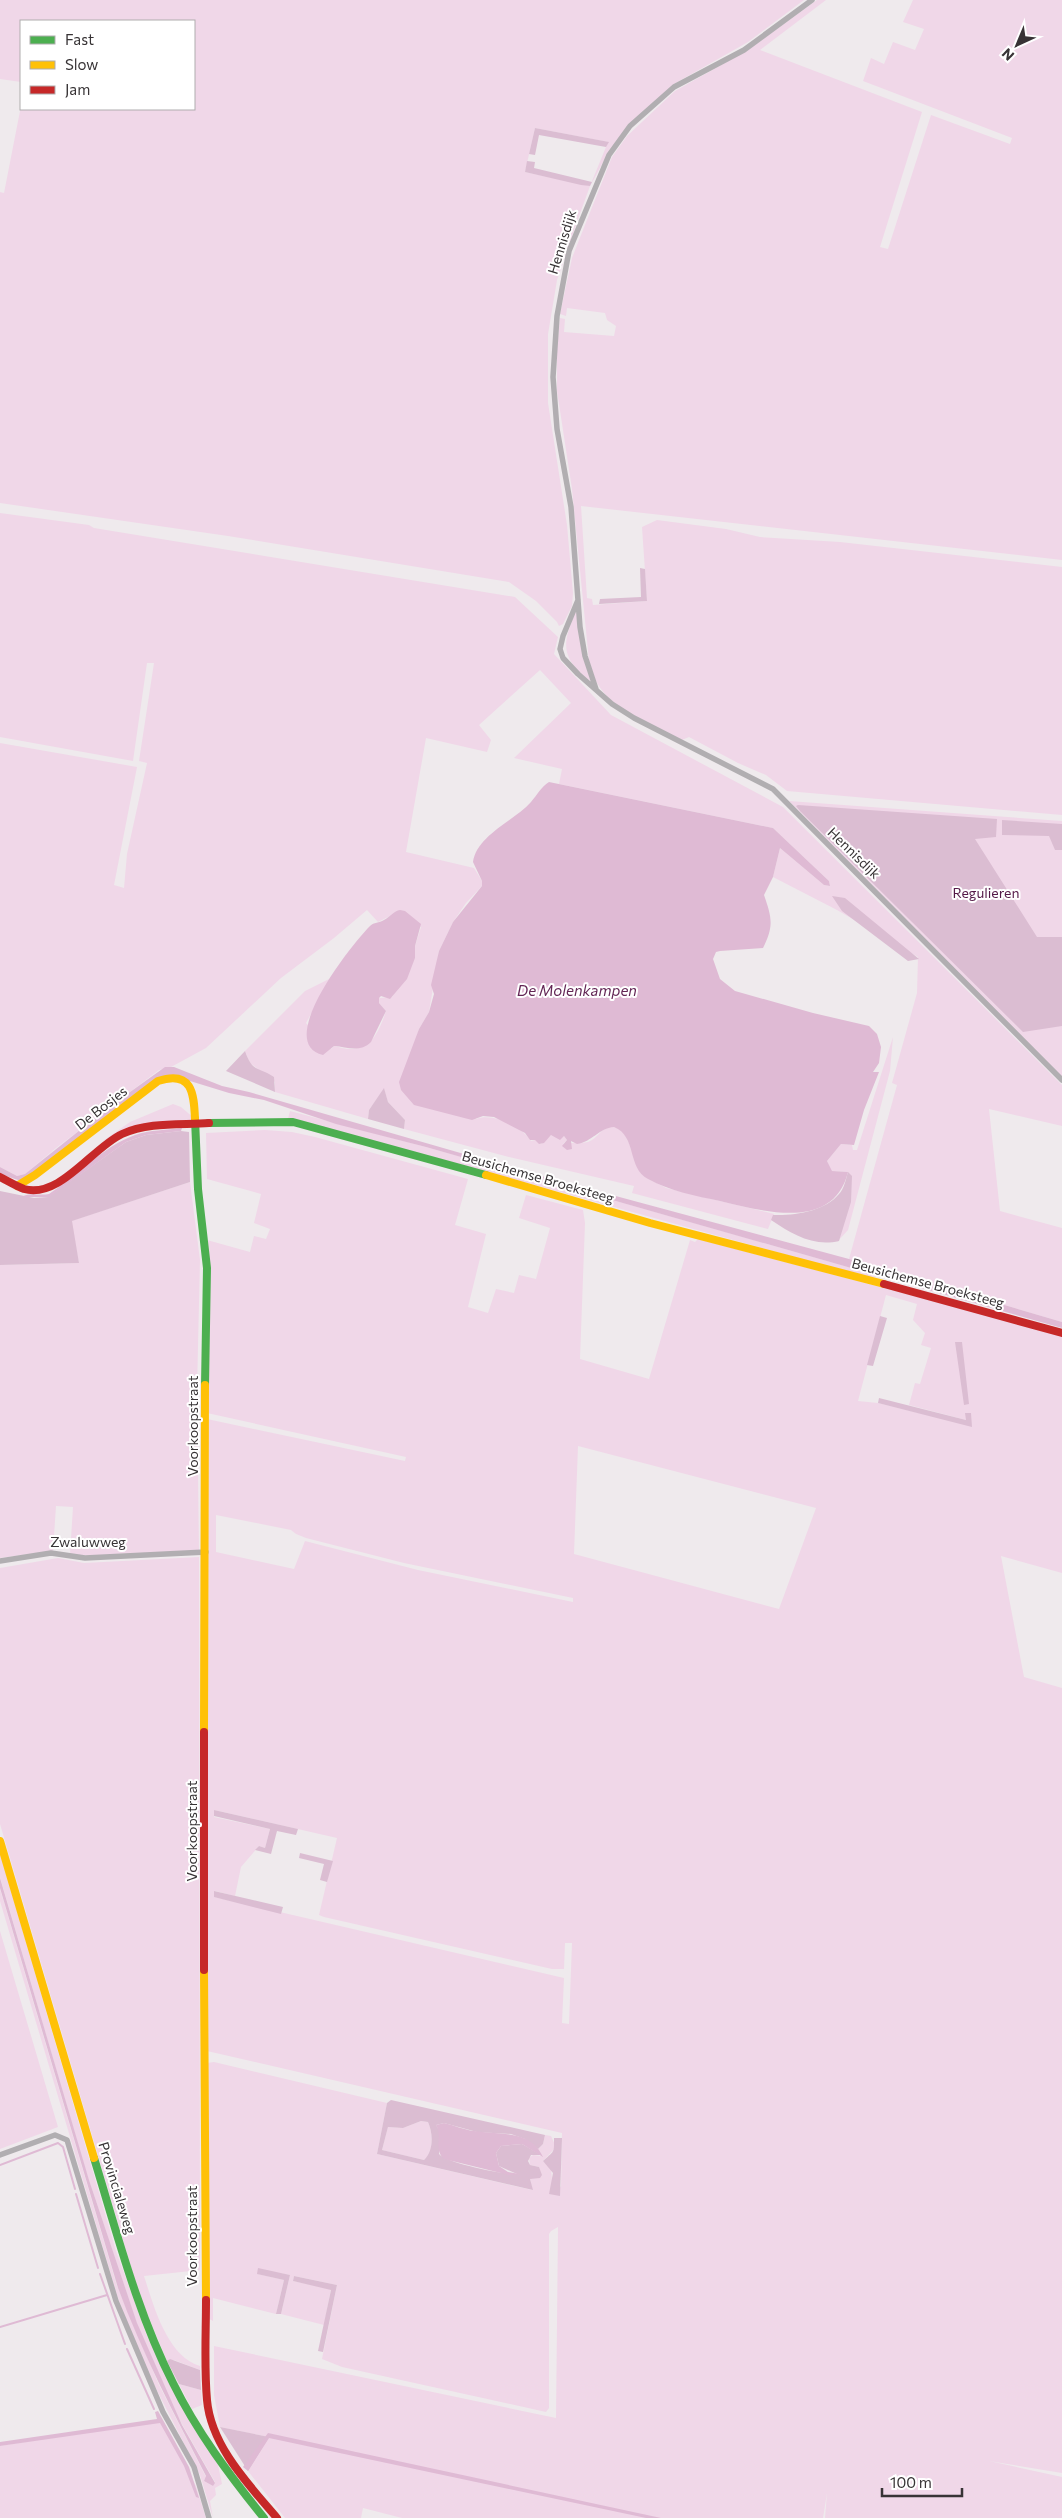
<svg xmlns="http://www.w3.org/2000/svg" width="1062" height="2518" font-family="Commissioner,sans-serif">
	<rect width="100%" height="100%" fill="#efeaed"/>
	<!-- green -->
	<path fill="#f0d7e8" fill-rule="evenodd" d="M0,0H804L748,42L674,84L628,127L610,150L590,186L578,219L557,280L548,334V403L567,525L573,593L572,606L563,624L559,626L557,622L536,601L509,582L228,536L0,503V192L4,193L21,106V109H194V21H21V82L0,79ZM535,128L608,142L590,186L525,172Z
		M817,0H826L760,50L922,112L880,247L888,249L931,115L1010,144L1012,138L863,81L871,58L884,64L893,42L915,50L924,29L903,22L913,0H1062V560L581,506L587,598L592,599L593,605L647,601L642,527L657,520L726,529L760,537L840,542L1062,567V815L787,791L766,775L738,763L689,737L682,740C653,725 614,712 597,683C593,677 591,668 589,661L572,489L557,391V347L560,318L565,319L564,332L614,336L616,326L607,320L605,313L567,308L566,316L560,314L572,258L581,235L612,157L627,136L675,91L748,50Z
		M0,513L89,525L94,528L515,597L558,637L554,654L611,715L783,807L1062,1085V1126L989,1109L1000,1211L1062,1228V1322L849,1259L897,1085L892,1083L917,993L918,957L837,910L773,877L780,848L824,885L830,886L829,881L773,828L559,784L562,769L514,758L571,703L540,670L479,725L491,740L487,752L426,738L406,852L474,868L482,881V886L466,903L453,922L439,951L429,1012L419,1029L414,1047L476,1119C493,1112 521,1126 531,1141L535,1140L541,1144L551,1135L561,1138L564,1136L567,1140L563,1144C573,1142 579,1144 588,1142C597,1139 600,1129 610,1127C631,1124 631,1163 643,1175C649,1181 659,1183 666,1188L774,1214L768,1229L632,1193L634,1186L505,1156L404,1129L405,1120L388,1102L384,1089L369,1110L368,1119L275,1092V1082L250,1063L245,1051L305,991L331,978L306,1023L331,1049L334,1046C340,1047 345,1049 350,1049C372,1050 380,1029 386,1011L379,1003V998L392,997L415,958V946L421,927L390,916L378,922L367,910L334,938L281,978L206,1048L171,1067L159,1070L56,1148L25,1174L17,1176L0,1167V743L137,767L114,885L124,888L127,854L147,763L139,761L154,663H147L133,761L0,737Z
		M576,610L591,681C587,679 583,675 579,672C558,650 567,635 576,610Z
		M789,801L1062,821V1078Z
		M893,1037L890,1071L848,1230L837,1242L848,1172L831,1171L827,1161L841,1144L852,1145L853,1150H857Z
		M173,1104L181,1107L194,1118L191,1121C160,1121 126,1127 100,1143L130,1122Z
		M290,1111L426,1147L880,1276L872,1277L834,1268L445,1160L288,1119Z
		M265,1130L292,1132L315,1137L468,1179L455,1225L486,1234L468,1307L488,1313L496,1289L514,1293L519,1275L536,1279L550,1228L519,1218L526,1195L583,1210L585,1223L580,1359L649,1379L690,1240L695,1242L698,1239L1062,1335V1573L1001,1556L1024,1677L1062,1688V2473L989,2461L1062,2477V2518H825L827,2493L823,2518H402L363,2508L361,2518H285L248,2471L268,2437L220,2427L214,2395V2346L556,2418L558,2227L551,2231L549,2234V2408L546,2412L342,2367L322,2359L337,2285L294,2276L293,2281L331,2289L324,2325L281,2314L290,2275L258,2269V2274L284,2280L276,2314L213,2298V2321L206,2317L207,2063L214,2062L387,2103L377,2154L532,2190L530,2179L539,2167L530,2165L529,2158L533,2155L542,2156L538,2149L543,2144L545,2135L551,2136L556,2147L543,2161L551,2168L552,2180L561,2187L562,2133L207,2051V1419L405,1461L406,1457L207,1413V1240L250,1252L254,1236L266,1239L270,1229L254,1223L261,1194L207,1179L206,1133ZM886,1295L917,1304L913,1320L925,1333L921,1345L931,1348L920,1384L915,1383L909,1405L966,1420L972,1426L878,1403L858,1401ZM578,1446L816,1508L779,1609L574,1554ZM216,1515L291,1530L296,1534L306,1538L404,1563L573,1598V1602L418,1570L305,1541L294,1569L216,1552ZM214,1810L337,1838L319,1915L324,1917L552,1969H564L565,1943H572L569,2024L562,2023L564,1978L215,1897V1891L235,1896L241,1867L259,1846L265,1848L270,1829L214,1817Z
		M190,1182L200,1260L197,1390L199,1551L91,1556L70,1554L73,1507L56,1506L53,1551L0,1558V1265L79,1263L71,1221Z
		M199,1557L200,2270L144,2276C154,2307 167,2356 200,2366V2370L174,2360L167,2361L139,2294L0,1824V1568L58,1558L84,1563Z
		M0,1853L116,2251L147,2336L218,2465L222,2484L215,2488L216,2495L210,2501L213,2518L200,2475L139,2355L117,2295L0,1901V1889L117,2286L159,2385L206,2477L204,2481L213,2486L215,2482L170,2403L148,2357L85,2168L0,1877Z
		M0,1931L58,2127L0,2149Z
		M421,2121L428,2122C433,2133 434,2152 424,2160L382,2150L388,2127L403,2128Z
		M179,2384L201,2390L202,2405L192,2409Z
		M162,2420L196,2486L206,2518H0V2446Z"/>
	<!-- forest -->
	<path fill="#dbbdd2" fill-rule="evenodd" d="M535,128L609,142L606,147L539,135L535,155L529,154Z
		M527,161L535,162L534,168L592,182L590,186L581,185L525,172Z
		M640,568L645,569L647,601L599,604L600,599L641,597Z
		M798,805L997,819L996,837L975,839L1037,937H1062V1026L1023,1032L800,811L796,806Z
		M1002,820L1062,824V850H1055L1049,836L1002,835Z
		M832,896L845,898L919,959L908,961L842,911Z
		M245,1051C253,1074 259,1066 274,1077L275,1092L226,1071Z
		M384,1088L388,1102L405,1120L404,1129L368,1119L369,1110Z
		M181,1131L189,1132L190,1182L72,1221L79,1263L0,1265V1191L34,1198L48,1197L126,1142L146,1135Z
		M848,1172L852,1176L851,1202L839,1241C813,1247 792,1234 771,1220L773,1215C795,1216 825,1211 839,1194C844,1189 846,1179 848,1172Z
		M880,1316L887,1318L873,1366L867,1365Z
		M955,1342H962L969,1404L964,1405Z
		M879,1398L966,1420L965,1413H971L972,1427L878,1403Z
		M214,1810L298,1829L296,1835L277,1831L271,1854L255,1850L259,1846L265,1848L270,1829L214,1816Z
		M300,1853L333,1861L327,1882L320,1880L324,1864L299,1858Z
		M214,1891L283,1907L281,1914L214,1897Z
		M391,2100L545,2135L543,2144L538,2149L525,2139L511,2134L477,2132L444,2123L436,2125L439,2130V2154C446,2163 505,2175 517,2174L499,2166L496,2153L501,2146L522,2144L541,2155H531L528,2161L530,2165L539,2167L542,2175L540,2178L530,2179L533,2190L377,2154L387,2103ZM421,2121L428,2122C433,2133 434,2151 424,2160L382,2150L388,2127L403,2128Z
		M554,2138H562L560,2196L549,2194L553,2173L543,2161C555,2150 554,2153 554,2138Z
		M258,2268L290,2275L281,2314H276L284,2280L257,2274Z
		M294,2276L337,2285L323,2352L318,2351L331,2290L293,2281Z
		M170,2359L200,2370L201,2390L179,2384L167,2361Z
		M220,2427L269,2437L248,2471Z"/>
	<!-- water -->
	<path fill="#dfbad4" d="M549,782L773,828L829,881L830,886L824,885L780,848L773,877L764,895C772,918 774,926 763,948L720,951L716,952L713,959L720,979L735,991L813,1013L869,1026L877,1034L881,1047L879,1063L873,1072H879L864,1110L854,1145L841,1144L827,1161L832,1171L848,1172C833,1232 763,1211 720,1201C696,1196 670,1191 648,1179C627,1168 637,1136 614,1127C599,1128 592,1142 577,1144L571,1141L572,1149L567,1150L562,1146L567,1140L564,1136L560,1140L551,1135L544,1143L539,1144L535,1140H530L525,1133L494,1117L483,1116L472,1120L414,1105L401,1090L399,1082L419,1029L429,1012L434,994L431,985L439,951L453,922L482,886V881L473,862C477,835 514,821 531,802C537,795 541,787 549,782Z
		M400,910L405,911L421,924L415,946V958L407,979L390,999L381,996L379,998V1003L386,1011L371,1042C360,1053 347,1047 334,1046L323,1055C273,1043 352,944 370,926C374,922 379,923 384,920C390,917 394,911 400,910Z
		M165,1067H174L222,1086L249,1092L523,1171L849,1259L1062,1322V1328L426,1147L336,1124L264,1100L229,1093L177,1077H165L21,1181L0,1174V1167L17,1176L25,1174L105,1110Z
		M182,1128L181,1131L146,1135L126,1142L49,1197H22C30,1192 40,1196 49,1194C78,1175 102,1147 135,1135C150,1130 166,1130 182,1128Z
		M0,1878L89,2180L137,2323L182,2425L215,2483L213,2486L204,2481L206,2476C174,2414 142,2353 118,2288L0,1888Z
		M444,2123C454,2125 464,2130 474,2131C498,2135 531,2129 543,2157L522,2144L501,2146L496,2153L499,2166L508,2172L520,2174L509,2175L444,2159C433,2149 443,2137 436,2125Z
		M158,2411L189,2467L199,2498L196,2497L184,2466L160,2423L0,2446V2442L157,2419L155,2412Z
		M268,2433L661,2518H646L269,2438L248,2471L243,2467Z"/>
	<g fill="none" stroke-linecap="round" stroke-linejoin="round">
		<!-- stream -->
		<path stroke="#dfbad4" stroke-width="2" d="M0,2165L58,2143L63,2147L75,2189
			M76,2194L98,2268
			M100,2274L125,2344
			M0,2327L107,2295
			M127,2349L154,2409"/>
		<!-- street -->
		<path stroke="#b1aeb1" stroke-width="5.5" d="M578,600L563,636L560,649L563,658L578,674L612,704L634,718L773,789L1062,1080
			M596,689L585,656L580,627L571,507L557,429L553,377L557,316L569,251L609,155L630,126L674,87L744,50L812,0
			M0,1561L51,1553L85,1558L206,1552
			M0,2155L55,2135L67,2140L116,2301L163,2412L194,2467L209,2518"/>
		<!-- fast -->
		<path stroke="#4caf50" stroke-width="8" d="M195,1119L198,1189L207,1268L205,1385
			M209,1123L293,1122L486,1175
			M94,2158C117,2233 137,2312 173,2383C197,2432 230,2476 264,2518"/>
		<!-- slow -->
		<path stroke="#ffc107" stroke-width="8" d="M486,1175L650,1223L884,1284
			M17,1186L35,1175L158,1081C192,1070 194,1093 195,1119
			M204,1732L205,1385
			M0,1841L94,2158
			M204,1970L206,2300"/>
		<!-- jam -->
		<path stroke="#c62828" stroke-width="8" d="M0,1177C8,1181 16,1186 24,1189C60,1199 92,1148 122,1134C148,1122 180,1125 209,1123
			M884,1284L1062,1333
			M204,1732V1970
			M206,2300C206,2333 204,2367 207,2400C211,2446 249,2485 277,2518"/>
	</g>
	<g text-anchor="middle" stroke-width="4" stroke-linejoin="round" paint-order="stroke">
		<!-- street labels -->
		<g font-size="14" fill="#373335" stroke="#fff">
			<text transform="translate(562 242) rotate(-73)" y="5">Hennisdijk</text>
			<text transform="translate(854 853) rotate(44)" y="5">Hennisdijk</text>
			<text transform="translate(101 1108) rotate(-38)" y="5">De Bosjes</text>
			<text transform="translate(538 1177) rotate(16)" y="5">Beusichemse Broeksteeg</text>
			<text transform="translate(928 1283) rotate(15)" y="5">Beusichemse Broeksteeg</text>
			<text transform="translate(193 1426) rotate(-90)" y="5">Voorkoopstraat</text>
			<text x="88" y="1547">Zwaluwweg</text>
			<text transform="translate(192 1831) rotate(-90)" y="5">Voorkoopstraat</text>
			<text transform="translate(117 2188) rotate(73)" y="5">Provincialeweg</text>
			<text transform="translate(192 2236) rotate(-90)" y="5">Voorkoopstraat</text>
		</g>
		<!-- park labels -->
		<g font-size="14" fill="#541847" stroke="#fff">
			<text x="986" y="898">Regulieren</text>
		</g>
		<!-- water labels -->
		<g font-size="15" font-style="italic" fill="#632655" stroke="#fff">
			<text x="577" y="996">De Molenkampen</text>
		</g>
	</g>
	<!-- legend -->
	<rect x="20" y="20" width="175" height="90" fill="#ffffff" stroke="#afadae"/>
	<rect x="30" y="36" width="25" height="8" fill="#4caf50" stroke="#afadae"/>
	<text x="65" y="45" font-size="15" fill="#373335">Fast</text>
	<rect x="30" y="61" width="25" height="8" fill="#ffc107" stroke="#afadae"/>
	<text x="65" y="70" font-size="15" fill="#373335">Slow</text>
	<rect x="30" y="86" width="25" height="8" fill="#c62828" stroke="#afadae"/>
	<text x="65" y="95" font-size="15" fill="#373335">Jam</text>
	<!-- north arrow -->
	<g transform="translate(1017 45) rotate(224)" stroke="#ffffff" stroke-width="4" paint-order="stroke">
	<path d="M0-4L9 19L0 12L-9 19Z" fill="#373335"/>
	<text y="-8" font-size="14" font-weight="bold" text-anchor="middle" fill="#373335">N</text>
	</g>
	<!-- scale -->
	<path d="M882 2488v8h80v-8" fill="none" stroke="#373335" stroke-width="2.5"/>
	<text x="890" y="2488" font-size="15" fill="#373335" stroke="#ffffff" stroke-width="4" paint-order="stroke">100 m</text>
</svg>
